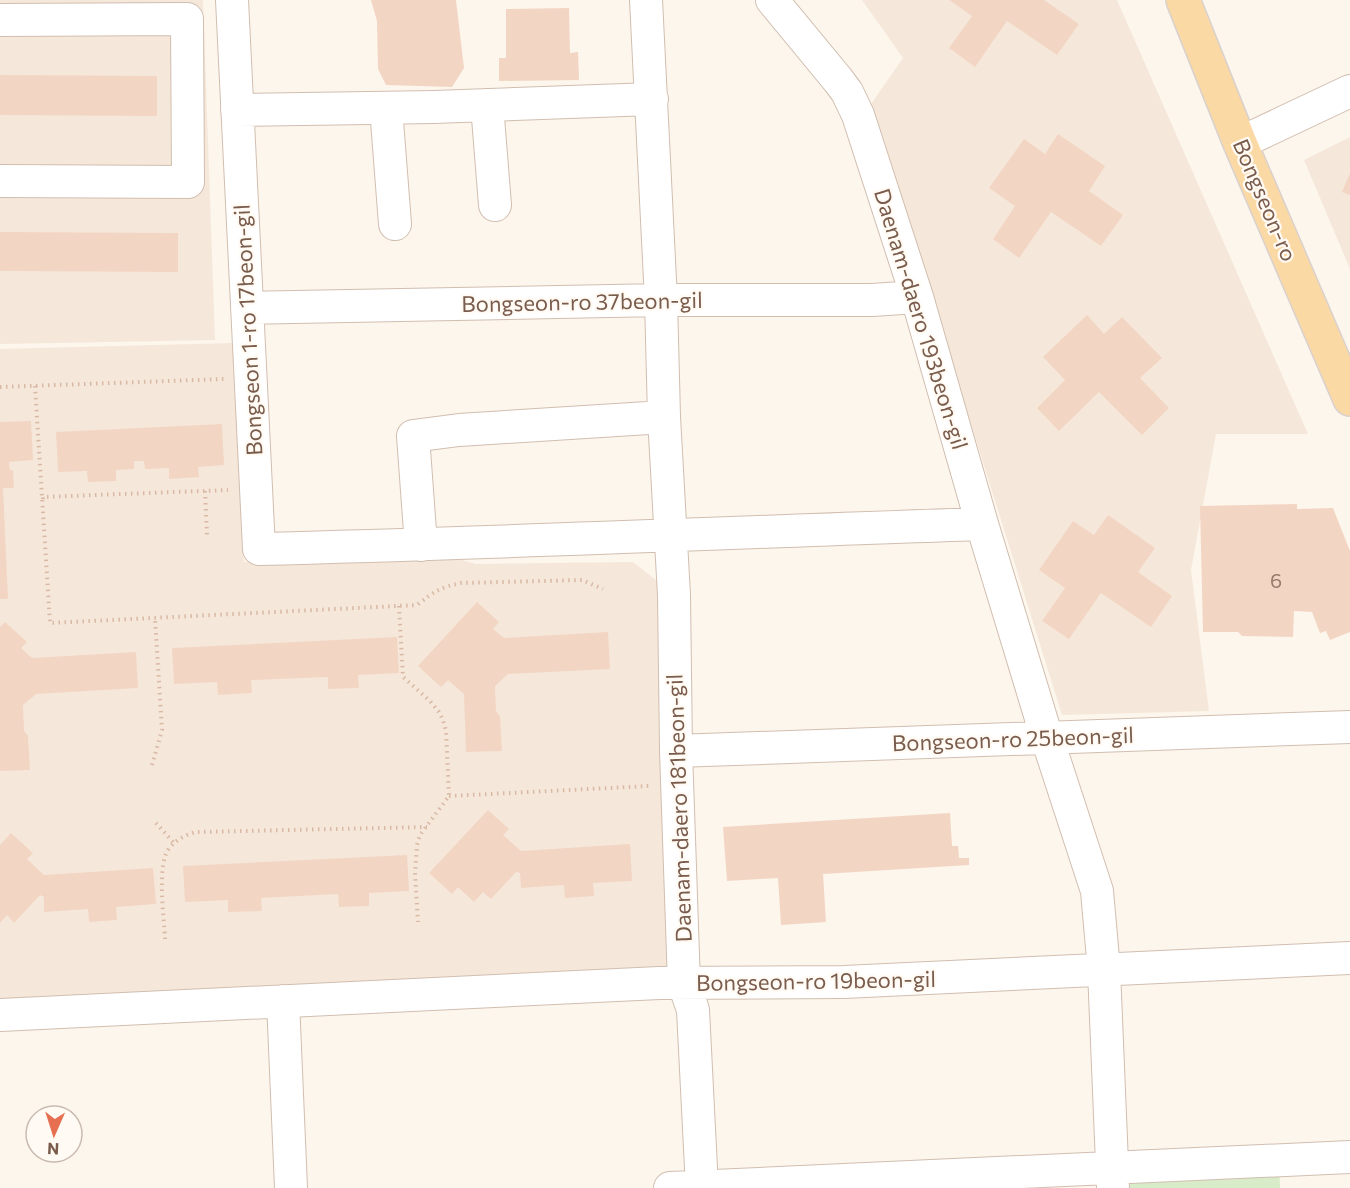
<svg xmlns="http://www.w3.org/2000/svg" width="1350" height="1188" font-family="Commissioner,sans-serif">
	<rect width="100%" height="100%" fill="#fdf6ec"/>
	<!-- residential -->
	<path fill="#f5e8da" d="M0,0H203L215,340L0,344Z
		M862,0H1117L1308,434H1216L1191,570L1209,711L1062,715L871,104L903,58Z
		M1350,137V269L1304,160Z
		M233,343L244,562L441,554L476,564L633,562L660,583L671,974L0,1004V349Z"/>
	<!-- green -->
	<path fill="#d8ecc9" d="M1279,1160L1280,1188H1113V1168Z"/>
	<!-- building -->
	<path fill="#f3d5c3" d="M371,0H456L464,68L452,87L386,85L378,69L377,21Z
		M949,0H1044L1079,24L1057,55L1007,21L975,67L949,48L972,16Z
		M569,8L570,53L578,52L579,80L499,81V58H506V9Z
		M0,75L157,76V116L0,115Z
		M1058,134L1105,166L1089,191L1123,215L1101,246L1051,212L1019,258L993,239L1015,206L989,188L1024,139L1045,154Z
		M1350,173V195L1342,192Z
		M0,232L178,233V272L0,271Z
		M1087,315L1104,334L1122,317L1162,358L1140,378L1169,408L1142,435L1099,392L1059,431L1037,408L1065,380L1043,357Z
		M31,421L33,460L9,462L10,470H13L14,488H3L8,599H0V422Z
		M222,424L224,465L198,467L199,477L169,479V468L145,469L144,461H134V469L116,470V481L88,482L87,471L58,472L56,432Z
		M1297,504V509L1333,508L1350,551V632L1330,640L1326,631L1320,633L1312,612L1294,611L1293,637L1242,636L1238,632H1203L1200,506Z
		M1108,515L1155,548L1138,572L1172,596L1151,627L1101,593L1069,639L1042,621L1065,588L1039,570L1073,521L1094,535Z
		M477,602L499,622L493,629L504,638L608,632L610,669L508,674L495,686L496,711L500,716L502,751L466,752L464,694L448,680L441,687L418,666Z
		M5,622L27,642L21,648L32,658L136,652L138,688L36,694L23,705L24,731L28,736L30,770L0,771V627Z
		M397,637L399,673L358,675L359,688L328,689V677L251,680L252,693L218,695L217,682L174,684L172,648Z
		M488,810L509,829L503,835L521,851L630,844L632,881L593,883L594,896L565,898L564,885L521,888L520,873L516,872L491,899L483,892L474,902L458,887L452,894L429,873Z
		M950,813L952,846H958L959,858H969V865L823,874L826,922L781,925L778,878L727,881L723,827Z
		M11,833L33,853L27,859L44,875L153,868L156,904L116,907L117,920L89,922L88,909L44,912V897L40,895L14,923L7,915L0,923V845Z
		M407,855L409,891L369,893V906L339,907L338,894L261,898L262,911L228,912V900L185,902L183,866Z"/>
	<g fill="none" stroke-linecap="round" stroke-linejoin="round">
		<defs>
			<path id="minor" d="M232,0L259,549C500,543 741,532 982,524
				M646,0L661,300L664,417L674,595L676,751L684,984L693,1010L702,1188
				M772,0L838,80L847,92L858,115L917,297L982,524L1047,738L1097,891L1104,970L1113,1188
				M0,20L187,19L188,182L0,181
				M487,105L495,205
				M386,108L395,224
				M237,110L434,107L652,99
				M1240,143L1350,91
				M247,308L661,300H872L917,297
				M421,545L413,436L459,430L664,417
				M676,751L1350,727
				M283,1001L291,1188
				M0,1015L659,983L844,982L1350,958
				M670,1188L1350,1157"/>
			<path id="major" d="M1183,0L1240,143L1350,399"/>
		</defs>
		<!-- minor casing -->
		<use href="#minor" stroke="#d1beb0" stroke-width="34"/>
		<!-- major casing -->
		<use href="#major" stroke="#dad1cd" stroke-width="36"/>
		<!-- path -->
		<path stroke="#d9b8a5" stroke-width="4" stroke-dasharray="1.5 4.5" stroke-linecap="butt" d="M35,386L50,623L417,605C433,592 441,587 461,583L582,580L603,589
			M0,387L224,379
			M205,491L207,535
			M43,499V497L228,490
			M399,606L403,677L430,701L439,712L443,720L446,731L449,796L420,835L417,845L415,873L418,922
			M152,765L162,730L155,618
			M449,796L649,786
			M156,823L174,843
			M165,939C164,918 157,866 168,850C175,840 185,835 196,832L427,827"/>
		<!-- minor -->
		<use href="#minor" stroke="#fff" stroke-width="32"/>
		<!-- major -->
		<use href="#major" stroke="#fbd9a5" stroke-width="33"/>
	</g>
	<g text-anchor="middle" stroke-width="4.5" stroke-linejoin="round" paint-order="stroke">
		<!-- number labels -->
		<g font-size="20" fill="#987a6a">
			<text x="1276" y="588">6</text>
		</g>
		<!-- street labels -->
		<g font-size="22" fill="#7a5c4d" stroke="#fffaf3">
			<text transform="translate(1265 200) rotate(67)" y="8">Bongseon-ro</text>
			<text transform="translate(582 302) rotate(-1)" y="8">Bongseon-ro 37beon-gil</text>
			<text transform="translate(921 319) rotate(73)" y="8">Daenam-daero 193beon-gil</text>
			<text transform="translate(248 330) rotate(-93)" y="8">Bongseon 1-ro 17beon-gil</text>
			<text transform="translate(1013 739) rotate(-2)" y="8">Bongseon-ro 25beon-gil</text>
			<text transform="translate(679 808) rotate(-92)" y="8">Daenam-daero 181beon-gil</text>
			<text transform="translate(816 981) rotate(-1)" y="8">Bongseon-ro 19beon-gil</text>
		</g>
	</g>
	<!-- north arrow -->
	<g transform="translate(54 1134) rotate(183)"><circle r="28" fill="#fffaf3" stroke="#cabbb1" stroke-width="1.5"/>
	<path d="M0-4.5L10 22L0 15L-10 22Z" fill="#e76f51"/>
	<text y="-9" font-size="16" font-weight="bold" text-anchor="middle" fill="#7a5c4d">N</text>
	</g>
</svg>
